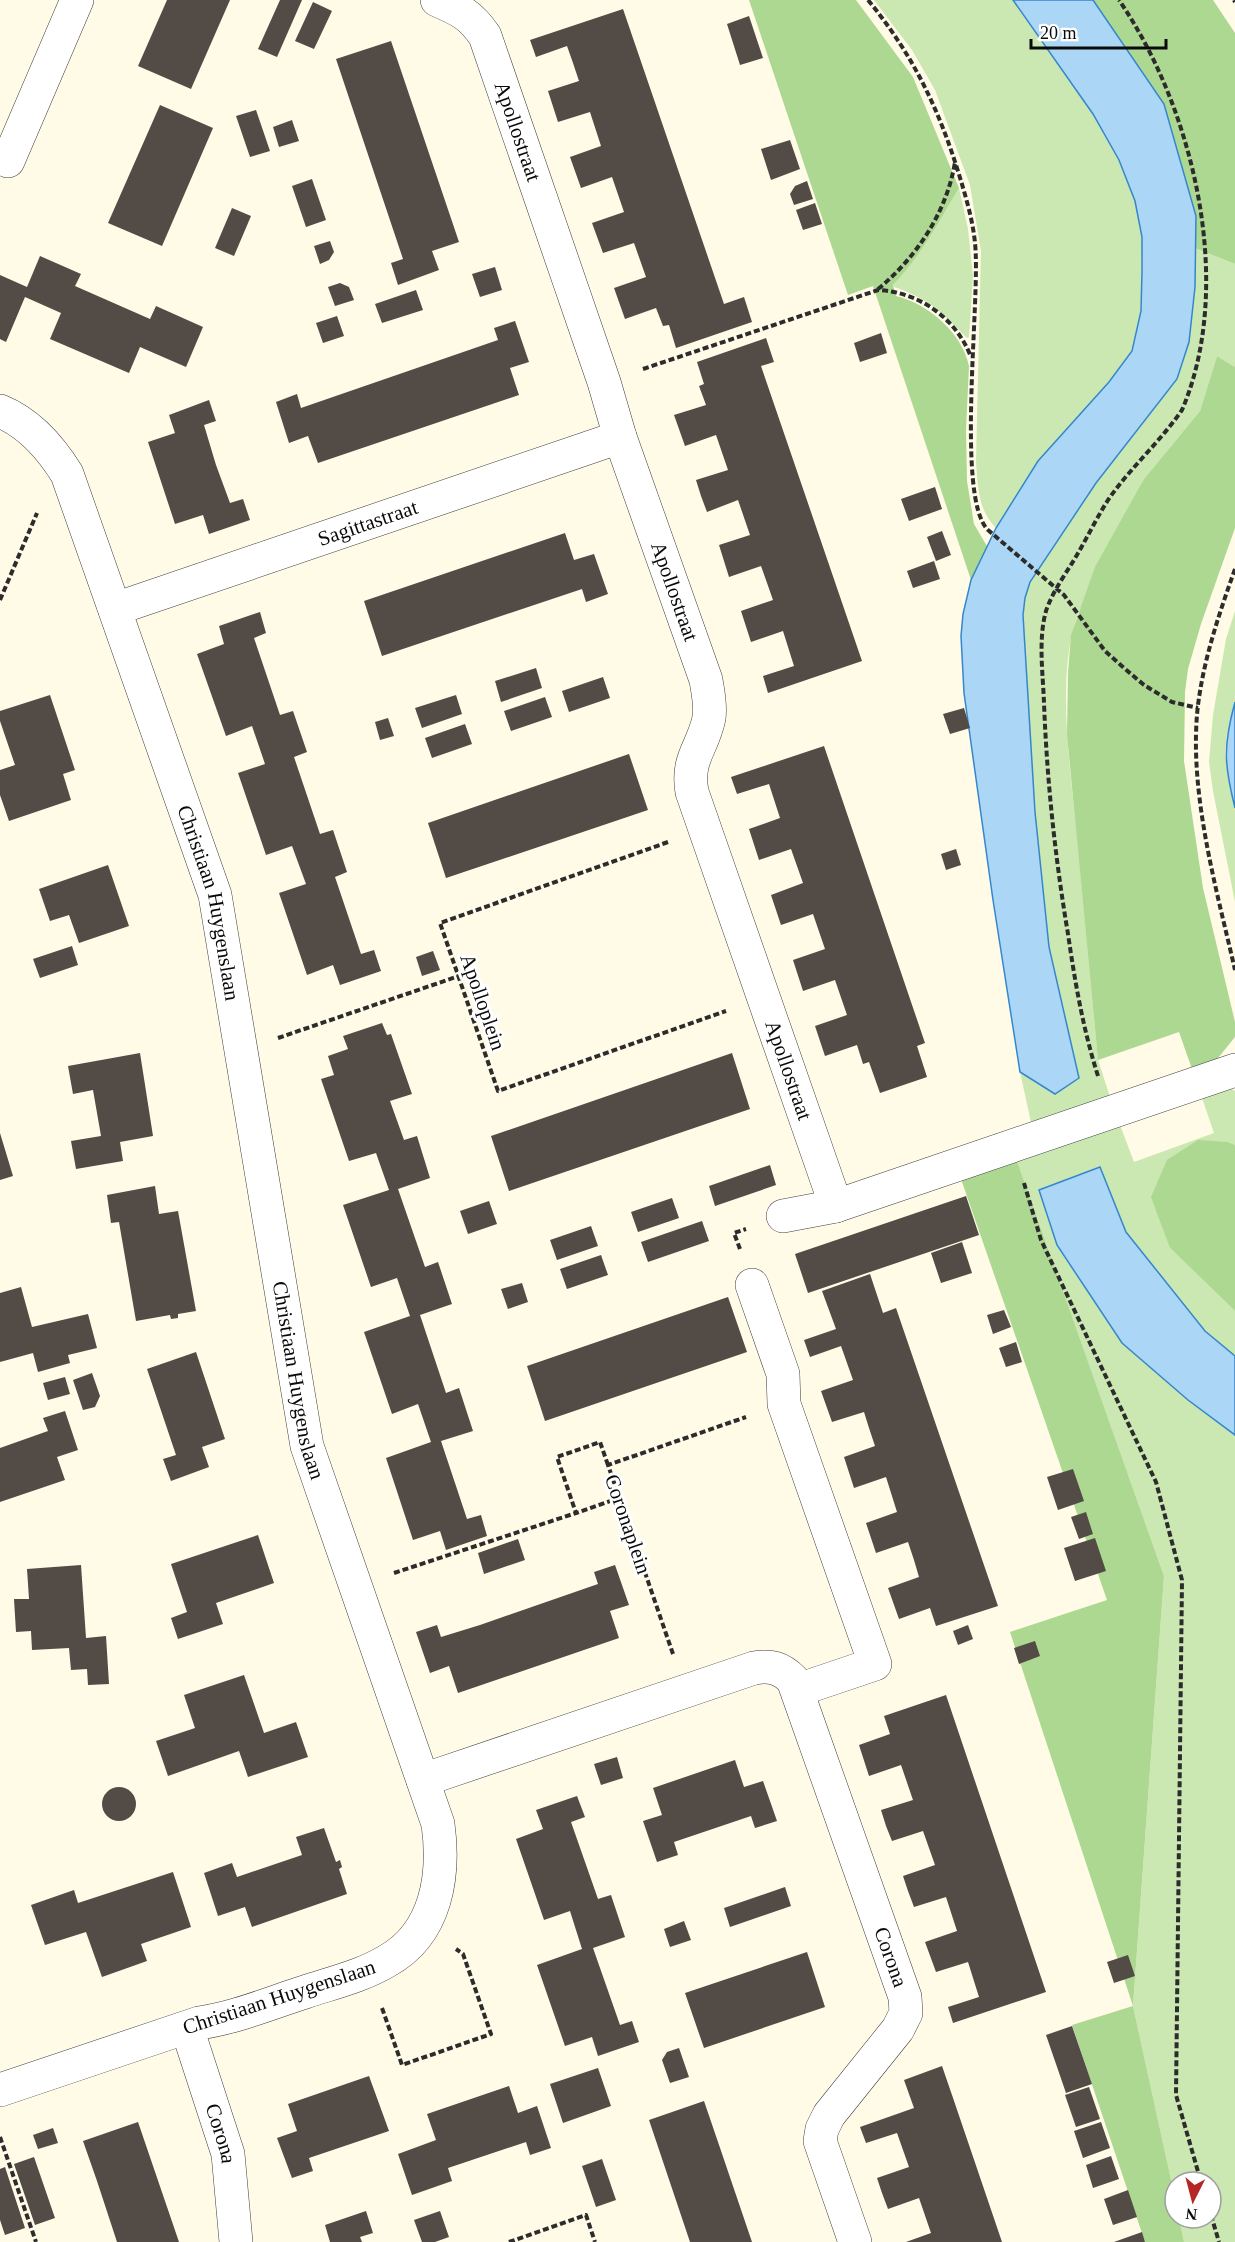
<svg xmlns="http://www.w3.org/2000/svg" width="1235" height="2242" font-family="Georgia,serif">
	<rect width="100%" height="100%" fill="#fffbe6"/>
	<!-- green -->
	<path fill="#cbe7b2" d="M874,0H1013L1093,114L1119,160L1135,201L1142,237L1141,311L1132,351L1109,382L1038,461L996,528C978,510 978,487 976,462L981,251L970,185L935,90L912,50Z
		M959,188L968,229L973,276L969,337L967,338C941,312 930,299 894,287L893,285C921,256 939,222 959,188Z
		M1195,248L1235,264V367L1217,356L1200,411L1144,479L1078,614C1055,675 1071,772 1077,837C1084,911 1091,986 1098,1060L1111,1100L1032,1127L1020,1072L1055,1094L1079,1078L1049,947L1035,812L1023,615L1025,598L1030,582L1096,483L1177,379L1189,341L1195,287Z
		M1235,611V702L1227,734L1225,754L1235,808V902L1213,791L1209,762L1213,715L1226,639Z
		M1228,1087L1235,1091V1145L1228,1142L1170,1248L1235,1311V1356L1205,1332L1126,1231L1100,1167L1039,1190L1122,1343L1188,1400L1235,1435V2242H1184L1179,2218H1211V2182H1175V2198L1133,2006L1164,1576L1017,1161L1120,1125L1134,1162L1214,1133L1202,1098Z"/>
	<!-- forest -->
	<path fill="#add891" d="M749,0H856L913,77L959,188C939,222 921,256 893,285L896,296C929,304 962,333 969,366L966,430L967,481L974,524L988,548L971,580L873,286L848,295Z
		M1093,0H1213L1235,33V264L1195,248L1196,216L1164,104Z
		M1217,356L1235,367V528L1201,624L1188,669L1185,692L1184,761L1203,888L1235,1022V1037L1214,1063L1192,1069L1179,1032L1098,1060L1067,735L1068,673L1071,635L1095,567L1144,479L1200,411Z
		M1198,1140L1228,1142L1235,1145V1311L1170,1248L1151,1197L1167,1160Z
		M1017,1161L1164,1576L1133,2006L1175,2198V2218H1179L1184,2242H1145L1072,2025L1133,2006L1010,1632L1107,1600L961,1179Z"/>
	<!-- water -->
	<path fill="#acd6f5" stroke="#3487cc" stroke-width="1.5" d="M1013,0H1093L1164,104L1196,216L1195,287L1189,342L1177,379L1096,483L1030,582L1025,598L1023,615L1035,812L1049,947L1079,1078L1055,1094L1020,1072L993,900L964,693L961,636L963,614L971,580L996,528L1038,461L1109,382L1132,351L1141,311L1142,272V237L1135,201L1119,160L1093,114Z
		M1235,702V808C1224,764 1223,746 1235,702Z
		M1100,1167L1126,1232L1205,1331L1235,1356V1435L1188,1400L1122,1343L1057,1245L1039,1190Z"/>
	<!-- building -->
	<path fill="#524b46" d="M167,0H230L191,89L138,66Z
		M280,0H302L277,57L258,49Z
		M313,2L332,11L314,49L295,41Z
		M623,9L724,304L744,297L752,322L676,348L669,325L663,326L656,308L625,319L614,288L646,277L634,243L603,253L592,223L624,212L612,177L581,188L570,157L601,146L590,112L558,122L548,91L579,81L573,63L567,46L536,57L530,40Z
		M749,16L763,58L740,65L727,24Z
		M391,41L459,242L432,251L439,270L398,285L391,263L403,259L336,59Z
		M160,105L213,128L162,246L108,223Z
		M256,110L270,151L250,157L236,116Z
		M292,120L299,141L279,147L273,127Z
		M790,140L800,169L771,180L761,149Z
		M312,179L326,220L306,227L292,186Z
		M807,181L813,199L794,205L790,194L795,186Z
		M815,203L822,224L803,230L796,210Z
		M232,208L251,216L234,256L215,248Z
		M330,241L334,252L329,260L320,264L314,246Z
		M40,256L81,274L75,286L150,319L156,306L203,327L186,367L140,347L129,373L50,339L61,313L25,297L6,342L0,339V275L27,287Z
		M495,267L502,290L480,297L472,274Z
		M340,283L349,287L354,300L335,306L328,287Z
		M416,290L423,310L382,323L375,304Z
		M337,316L344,336L323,343L316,323Z
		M515,321L529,362L510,368L519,395L318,463L308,436L289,443L276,402L297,394L301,408L498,340L494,328Z
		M881,333L887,353L860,362L854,343Z
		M766,338L774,362L761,366L862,661L768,693L763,676L794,666L783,631L751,642L741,611L773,600L761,566L729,577L719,545L750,535L738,500L707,512L701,496L696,480L728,470L716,435L685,446L674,415L706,405L699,386L704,384L697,362Z
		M209,400L216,421L204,425L216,465L230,503L243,499L250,520L209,534L203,515L175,524L148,442L175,433L169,415Z
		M935,487L942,509L909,521L901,499Z
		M942,531L951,555L936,561L927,537Z
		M565,533L574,560L594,554L608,594L586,602L582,589L382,656L364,601Z
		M934,561L940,579L913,588L907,571Z
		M260,612L266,633L254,638L280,715L293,711L307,752L294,757L320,834L333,830L347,872L335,877L361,954L374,950L381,971L340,985L333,965L307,975L279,893L306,884L292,846L266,855L238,773L265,764L252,726L226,736L197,654L224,644L219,626Z
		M536,668L542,688L501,702L495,681Z
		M603,677L610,698L569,712L562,691Z
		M50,695L75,770L63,774L71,800L9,821L0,795V770L15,765L0,721V711Z
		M456,695L462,714L422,728L415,708Z
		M545,697L552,717L511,731L504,711Z
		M964,708L970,728L950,734L943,714Z
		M388,718L394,736L380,740L375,722Z
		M465,724L472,744L432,758L425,738Z
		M824,746L925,1043L917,1046L927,1077L880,1093L869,1062L863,1064L857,1045L825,1056L815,1026L847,1015L835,980L803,991L793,960L825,949L813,914L781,925L771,895L803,883L791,849L759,860L749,829L780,818L769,784L737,794L731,777Z
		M629,754L648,810L446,878L428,823Z
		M956,849L961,865L946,870L941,854Z
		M108,865L129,926L79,943L69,915L50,921L39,889Z
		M72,946L78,965L40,978L33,959Z
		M433,951L440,970L422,976L416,957Z
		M382,1023L387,1035L391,1034L412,1094L390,1101L404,1140L417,1136L430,1178L398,1189L425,1267L438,1262L452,1304L420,1315L446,1393L459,1388L473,1431L441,1441L467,1519L481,1515L487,1536L446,1550L440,1531L413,1540L386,1458L431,1442L418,1404L392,1414L364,1332L410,1316L397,1278L371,1287L343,1205L389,1190L376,1153L349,1161L321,1079L334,1075L328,1056L348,1049L343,1036Z
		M140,1053L153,1136L120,1142L123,1161L76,1169L71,1141L101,1136L93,1090L73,1094L68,1066Z
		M732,1053L750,1109L509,1191L491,1136Z
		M0,1133L13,1176L0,1180Z
		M770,1165L776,1185L715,1206L709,1186Z
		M155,1186L159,1214L178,1211L196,1311L178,1314V1318L171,1319L170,1315L136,1321L119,1222L111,1223L107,1195Z
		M966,1196L979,1235L808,1293L795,1254Z
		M672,1198L679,1218L638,1232L631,1212Z
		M489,1201L497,1224L468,1234L460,1211Z
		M702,1221L709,1241L648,1262L641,1242Z
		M591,1226L598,1246L557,1260L550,1240Z
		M962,1242L972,1273L941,1283L931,1253Z
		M601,1255L608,1275L567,1289L560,1269Z
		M870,1274L883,1313L896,1308L998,1606L936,1626L930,1608L899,1619L888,1588L919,1577L914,1560L908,1542L876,1553L866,1523L897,1512L886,1477L854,1488L844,1457L875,1446L869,1428L864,1412L832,1422L821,1391L853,1380L841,1346L810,1357L804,1340L836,1329L822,1291Z
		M522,1283L528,1302L508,1309L501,1289Z
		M21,1287L32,1327L88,1314L97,1348L68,1355L70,1363L38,1372L33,1353L0,1362V1293Z
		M728,1297L747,1352L545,1421L527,1366Z
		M1004,1310L1011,1327L993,1334L987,1315Z
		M1016,1342L1022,1362L1006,1367L999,1348Z
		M196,1352L225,1439L202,1447L209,1467L171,1481L163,1459L176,1455L147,1369Z
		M92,1373L100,1396L95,1407L83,1410L73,1380Z
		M65,1377L70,1394L48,1400L43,1383Z
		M65,1411L78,1450L57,1457L65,1480L0,1502V1448L48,1431L43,1418Z
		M1073,1469L1084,1501L1058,1510L1047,1477Z
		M1086,1512L1093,1534L1079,1539L1071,1517Z
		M258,1535L274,1583L216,1603L223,1624L178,1639L171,1618L187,1612L171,1564Z
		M1095,1538L1106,1571L1075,1581L1064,1548Z
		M518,1539L525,1560L484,1574L478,1553Z
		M81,1565L86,1638L106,1636L109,1684L88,1685L87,1669L71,1670L69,1648L32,1650L31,1631L16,1632L14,1599H29L27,1569Z
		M615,1565L629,1605L610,1611L619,1638L458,1693L449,1666L430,1673L416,1632L437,1625L441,1637L480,1625L598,1584L594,1572Z
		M968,1625L973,1639L958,1645L953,1631Z
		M1035,1641L1040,1656L1019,1664L1014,1648Z
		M244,1675L264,1733L296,1722L308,1757L248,1777L239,1751L168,1776L156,1741L195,1728L184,1695Z
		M946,1695L1046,1992L953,2023L948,2007L979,1997L968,1962L936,1972L925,1942L957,1931L946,1897L914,1907L908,1891L903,1876L935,1865L923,1831L892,1841L886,1826L881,1810L913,1800L901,1765L869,1776L859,1745L890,1734L884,1716Z
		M617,1757L623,1778L601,1785L594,1764Z
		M735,1760L744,1787L763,1781L777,1821L755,1828L751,1816L674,1842L678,1855L657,1862L643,1821L662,1815L653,1788Z
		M102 1804a17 17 0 1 1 34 0a17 17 0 1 1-34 0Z
		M577,1796L585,1817L571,1822L598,1899L611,1895L625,1937L593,1948L620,2025L632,2021L639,2042L598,2056L592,2037L565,2046L537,1965L582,1949L570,1911L544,1920L516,1839L543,1829L536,1810Z
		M324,1828L336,1862L340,1860L342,1867L339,1869L347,1894L252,1927L245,1907L218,1916L204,1873L232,1863L237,1877L302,1855L296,1837Z
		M173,1872L191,1927L141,1944L147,1961L102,1977L86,1932L45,1945L31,1905L74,1890L78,1903Z
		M785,1887L791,1906L730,1927L724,1908Z
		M684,1921L691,1940L670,1947L664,1929Z
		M807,1952L825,2007L704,2048L685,1993Z
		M1128,1955L1135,1976L1114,1983L1107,1962Z
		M1072,2026L1092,2084L1066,2093L1046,2035Z
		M679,2048L689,2077L670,2083L662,2060L667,2052Z
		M942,2066L952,2095L1002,2242H906L931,2233L919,2198L888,2209L882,2193L877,2178L909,2167L897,2133L866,2143L860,2127L914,2108L904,2080Z
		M598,2068L611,2106L563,2123L550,2084Z
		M369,2076L389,2131L309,2158L313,2171L292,2178L277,2138L297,2131L288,2104Z
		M509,2086L518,2113L537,2106L551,2148L530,2155L526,2142L448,2168L452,2181L412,2195L398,2154L436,2140L427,2114Z
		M1089,2087L1100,2119L1076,2127L1065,2095Z
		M704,2101L718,2142L752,2242H690L649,2120Z
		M138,2122L152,2163L179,2242H117L97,2181L83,2141Z
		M1101,2122L1110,2148L1083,2158L1074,2131Z
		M53,2128L58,2143L38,2149L33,2135Z
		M1111,2156L1119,2179L1093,2188L1086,2165Z
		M34,2157L55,2218L35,2225L14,2164Z
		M602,2159L616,2200L596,2207L582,2166Z
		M5,2167L25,2228L5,2235L0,2220V2169Z
		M1128,2190L1137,2217L1113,2225L1104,2199Z
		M366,2211L373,2233L360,2237L362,2242H330L325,2225Z
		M440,2211L449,2237L435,2242H422L414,2220Z
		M1142,2232L1145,2242H1114Z"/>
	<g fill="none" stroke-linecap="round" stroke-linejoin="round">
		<defs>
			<g id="street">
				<path id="s1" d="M437,0C460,10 471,15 485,36L604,382L620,437L706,680C708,693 711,705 709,718C703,748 686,758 692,792L836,1206L1235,1070"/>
				<path d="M8,161L77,0"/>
				<path id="s2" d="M0,411C29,423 51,448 67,474L215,895L307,1446L438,1824C445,1875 437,1933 387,1961C362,1976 332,1983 305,1992C270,2003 235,2018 199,2023L0,2090"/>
				<path id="s3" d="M115,609L620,437"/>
				<path d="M783,1216L836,1206"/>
				<path d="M752,1285L783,1374L784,1404L875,1664L798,1690"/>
				<path id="s4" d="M423,1780L754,1668C771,1665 781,1668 793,1680L905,1997L906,2013L898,2029L829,2115L822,2129L820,2141L855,2242"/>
				<path id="s5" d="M187,2028L228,2154L236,2242"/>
			</g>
		</defs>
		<!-- street casing -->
		<use href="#street" stroke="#3d3d3d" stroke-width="34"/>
		<!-- path -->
		<path stroke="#2c2c2c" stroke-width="4" stroke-dasharray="6 3" stroke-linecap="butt" d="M868,0C914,56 940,111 961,181C967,201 973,222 975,243C981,298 955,498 988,530L1064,595L1105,651L1124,668L1144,685L1172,702L1198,708
			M1234,0L1235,2
			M878,289C916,258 947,212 955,162
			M643,369L878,290C919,292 956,318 971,357
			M1235,569C1219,614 1204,658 1198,705C1188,790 1216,887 1235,970
			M0,600L37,513
			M668,842L440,923L498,1091L726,1011
			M278,1038L459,976
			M1098,1076C1083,1029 1075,982 1068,934C1055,857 1047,781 1044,703C1043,674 1038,639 1046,611C1052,593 1064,576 1074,560C1086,540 1096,519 1108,500C1130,468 1160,442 1182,410C1235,286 1195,111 1119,0
			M1024,1183L1041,1240L1156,1482L1182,1580L1176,2095L1201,2182
			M740,1249L734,1233L746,1229
			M608,1465L600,1442L557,1457L576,1513L619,1498
			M394,1573L576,1513
			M673,1654L608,1465L746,1417
			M382,2008L402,2065L491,2034L463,1954L456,1949
			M0,2137L36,2242
			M1211,2215L1219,2242
			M509,2242L586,2215L595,2242"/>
		<!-- street -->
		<use href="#street" stroke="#fff" stroke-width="33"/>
	</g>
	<g text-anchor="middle" stroke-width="6" stroke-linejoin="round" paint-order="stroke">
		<!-- street labels -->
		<g font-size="21" fill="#0a0a0a" stroke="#fff">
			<text dy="7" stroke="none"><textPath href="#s1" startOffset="162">Apollostraat</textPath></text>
			<text dy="7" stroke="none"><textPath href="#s3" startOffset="267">Sagittastraat</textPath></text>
			<text dy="7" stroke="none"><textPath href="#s1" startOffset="648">Apollostraat</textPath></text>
			<text dy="7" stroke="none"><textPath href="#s2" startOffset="546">Christiaan Huygenslaan</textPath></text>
			<text transform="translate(483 1002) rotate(71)" y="7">Apolloplein</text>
			<text dy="7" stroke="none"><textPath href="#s1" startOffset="1152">Apollostraat</textPath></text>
			<text dy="7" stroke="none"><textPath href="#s2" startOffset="1032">Christiaan Huygenslaan</textPath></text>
			<text transform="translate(628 1524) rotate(71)" y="7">Coronaplein</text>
			<text dy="7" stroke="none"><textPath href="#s4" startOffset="686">Corona</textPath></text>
			<text transform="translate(279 1997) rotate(-18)" y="7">Christiaan Huygenslaan</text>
			<text dy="7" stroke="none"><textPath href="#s5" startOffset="111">Corona</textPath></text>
		</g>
	</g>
	<!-- north arrow -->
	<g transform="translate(1193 2200) rotate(186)"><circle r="28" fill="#ffffff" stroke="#9d9d9d" stroke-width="1.5"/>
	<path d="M0-4.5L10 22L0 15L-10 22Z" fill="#b72524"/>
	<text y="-9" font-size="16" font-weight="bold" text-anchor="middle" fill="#0a0a0a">N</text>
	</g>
	<!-- scale -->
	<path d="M1031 39v9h135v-9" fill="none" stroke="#0a0a0a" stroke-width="3"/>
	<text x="1040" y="39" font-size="18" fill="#0a0a0a" stroke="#ffffff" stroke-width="4.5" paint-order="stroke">20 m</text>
</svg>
